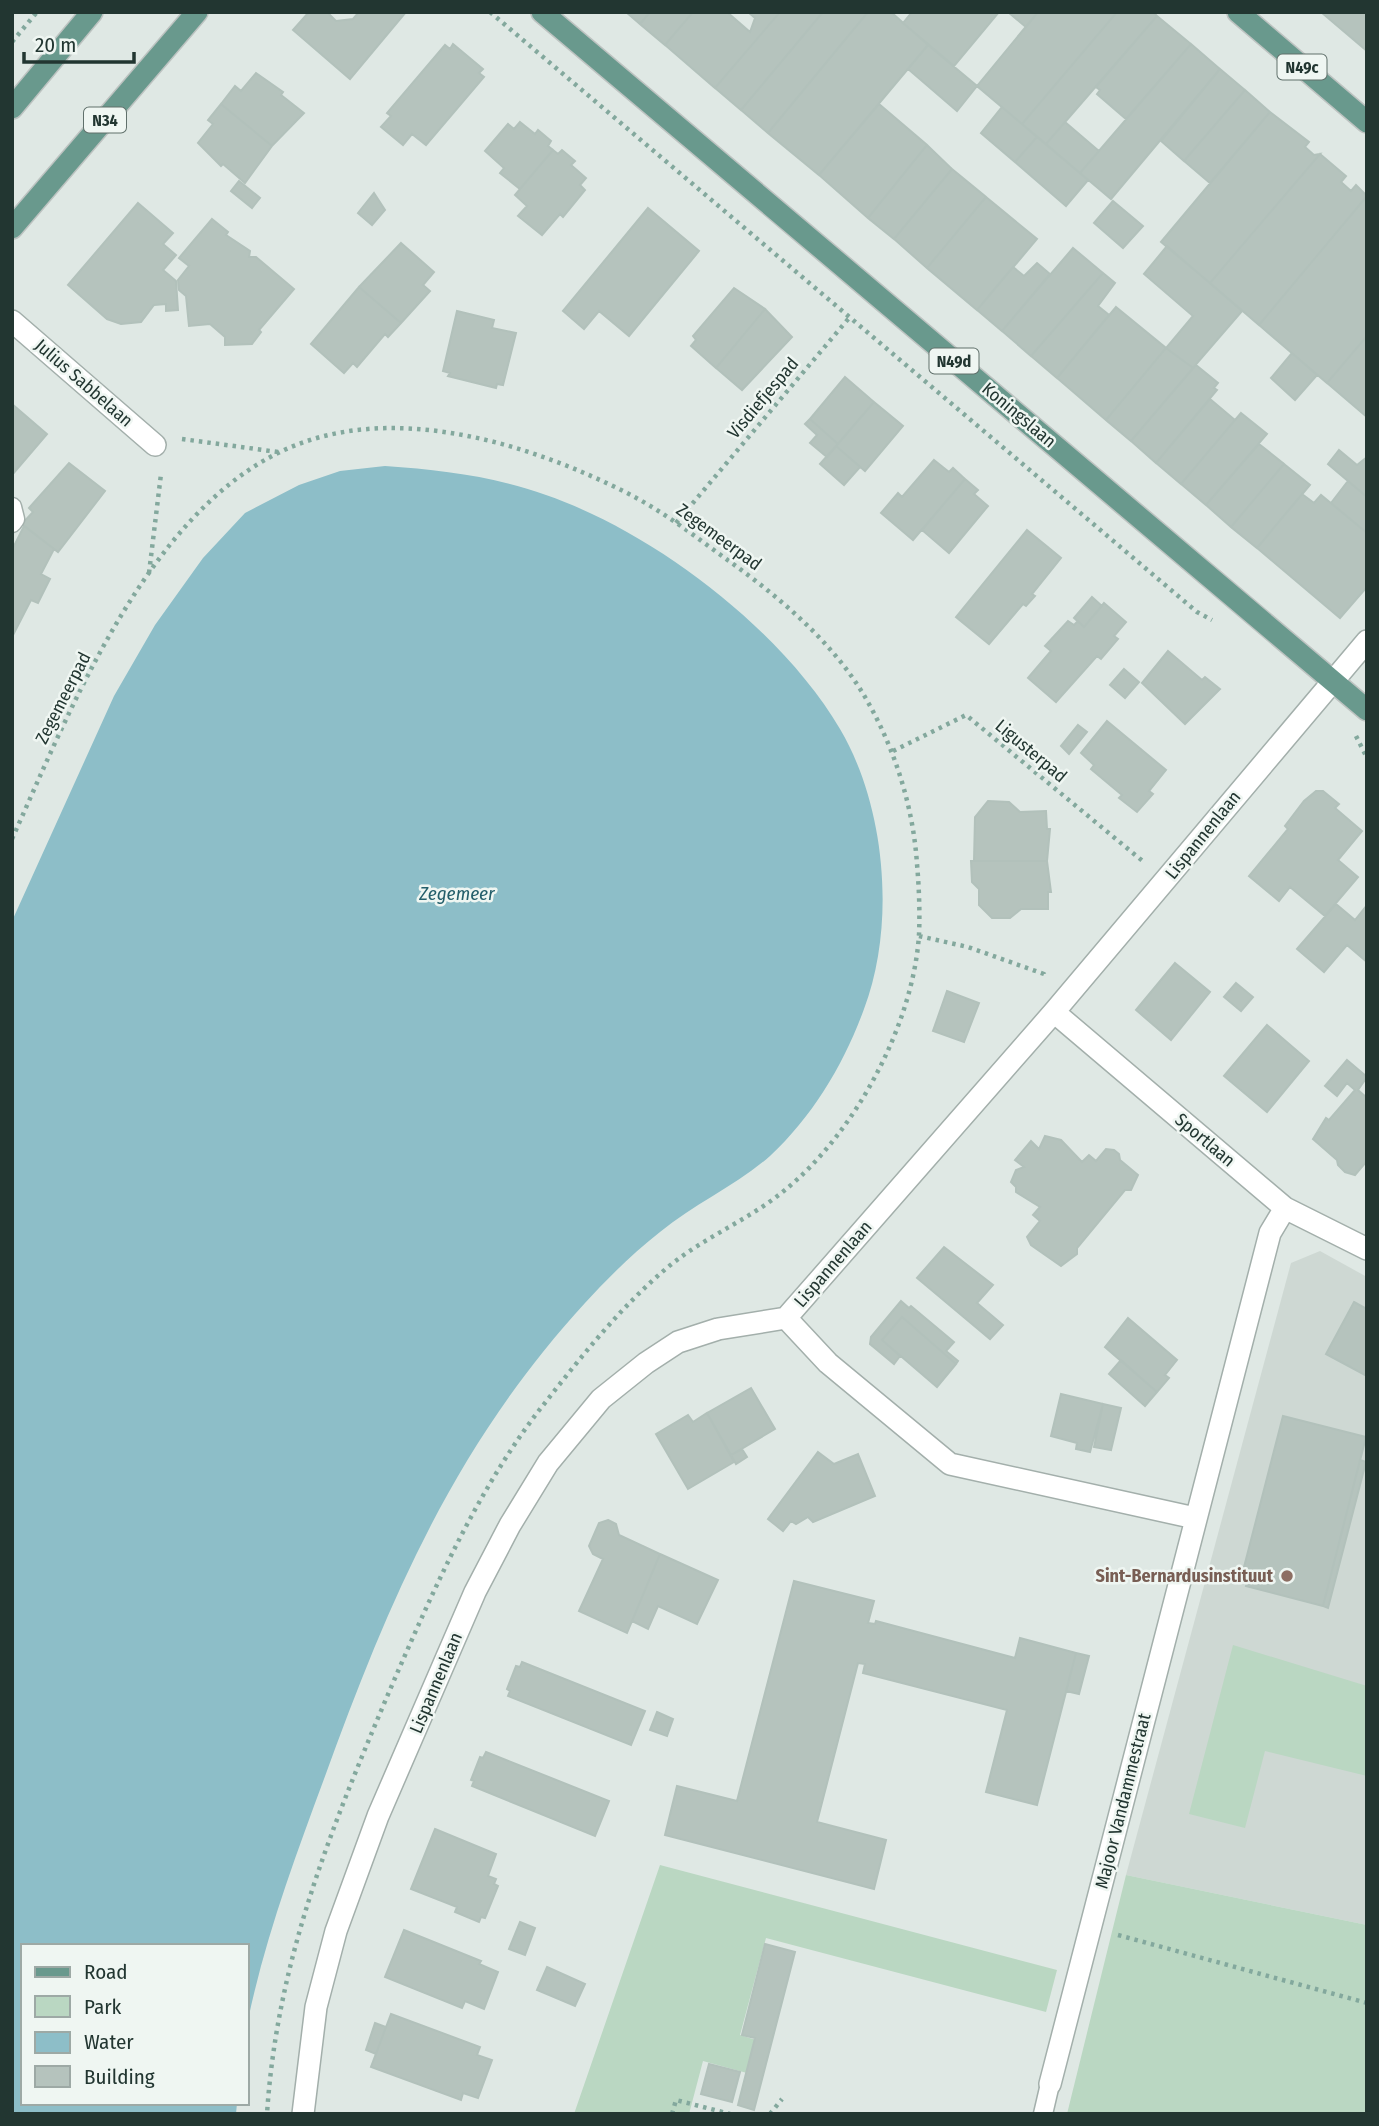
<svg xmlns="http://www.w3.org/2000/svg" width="1379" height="2126" font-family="'Fira Sans Condensed',sans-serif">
	<rect width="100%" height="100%" fill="#dfe8e4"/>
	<!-- built -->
	<path fill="#ced8d3" d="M1320,1251L1367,1277V1925L1126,1875L1291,1263Z"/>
	<!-- green -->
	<path fill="#bad7c2" d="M1233,1645L1367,1686V1776L1265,1751L1245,1828L1189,1814Z
		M660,1865L1057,1970L1046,2012L766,1938L740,2035L756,2040L747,2073L703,2061L689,2114H574Z
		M1126,1875L1367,1925V2114H1067Z"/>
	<!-- water -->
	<path fill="#8dbec8" d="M385,466C441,470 493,476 546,495C655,533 781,629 840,729C886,807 896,925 864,1009C844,1064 813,1116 770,1156C737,1185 694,1204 660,1232C633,1253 608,1278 585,1303C454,1446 389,1600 324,1779C294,1860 264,1941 247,2025V1946H23V2103H237L236,2114H12V921L114,696L155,625L203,558L245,513L299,485L340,471Z"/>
	<!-- building -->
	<path fill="#b5c3bd" stroke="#b2c1bb" stroke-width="2" d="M309,12H327L336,21L353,19L359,12H406L350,79L293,30Z
		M626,12H650L640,24Z
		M650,12H693L665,45L640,24Z
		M693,12H727L750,32L755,18L748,12H780L715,88L665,45Z
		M780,12H823L741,110L715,88Z
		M823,12H868L768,133L741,110Z
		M868,12H891L928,45L819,175L768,133Z
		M912,12H999L954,66L903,23Z
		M1008,12H1038L1026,27Z
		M1038,12H1117L1022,124L977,86Z
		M1117,12H1153L1157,16L1046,144L1022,124Z
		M1321,12H1367V51Z
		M1157,16L1191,44L1126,119L1097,94L1100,90L1096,87Z
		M453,44L483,69L479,73L484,77L426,145L412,134L403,145L381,127L391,116L387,113L445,45L450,49Z
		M1191,44L1220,69L1111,199L1080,173Z
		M928,45L977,86L957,111L908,69Z
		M1220,69L1245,90L1184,161L1161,141Z
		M256,73L283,92L281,95L304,113L272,146L221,104L235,86L241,91Z
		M1245,90L1270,112L1210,183L1184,161Z
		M221,104L272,146L245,183L223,164L221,166L198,143L213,124L208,120Z
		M879,104L927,145L868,218L819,175Z
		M1002,107L1037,137L1015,162L981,133Z
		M1270,112L1309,142L1305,147L1314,155L1320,154L1210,283L1161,242Z
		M520,122L535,134L538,130L551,141L548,146L553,150L520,189L500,173L504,168L485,151L508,124L514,129Z
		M1065,122L1099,151L1080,173L1046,144Z
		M1037,137L1088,180L1066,206L1015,162Z
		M927,145L952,169L894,239L868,218Z
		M553,150L558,154L562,150L575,161L571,165L586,178L580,185L585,190L563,217L560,214L542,235L518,216L527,206L515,195Z
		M1320,154L1346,176L1341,182L1351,191L1356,185L1367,196L1259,325L1210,283Z
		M952,169L986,197L927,268L894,239Z
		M239,181L260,198L252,208L231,191Z
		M374,193L385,210L372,225L358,213Z
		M1367,196V336L1327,383L1259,325Z
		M986,197L1037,239L977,310L927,268Z
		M1113,201L1143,226L1123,248L1094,223Z
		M138,203L173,233L163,244L176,255L163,270L176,281L178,310L166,311V304L154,305L141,322L121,324L107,319L68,285Z
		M648,208L699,251L629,336L599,311L584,329L563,311Z
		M212,219L228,232L226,235L250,251L249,257H256L294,289L259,330L261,332L252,344L225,345V337L210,324L189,326L186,296L179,290L178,280L189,266L179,258Z
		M401,243L434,272L423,285L430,291L401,323L359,287Z
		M1167,246L1242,311L1193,368L1166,348L1193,316L1144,274Z
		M1073,248L1103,273L1031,356L1002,331Z
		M1037,263L1050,274L1002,331L977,310L1013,267L1024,276Z
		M1103,273L1115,283L1098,306L1109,315L1057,378L1031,356Z
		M359,287L401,323L388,337L385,334L357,367L353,363L344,373L311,344Z
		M734,288L765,309L716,368L691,346L696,340L693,336Z
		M1116,307L1166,348L1106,420L1057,378Z
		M765,309L792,337L742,390L716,368Z
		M457,311L494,320L492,328L516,333L503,385L497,384L496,388L448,376L450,373L443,371Z
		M1367,336V417L1327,383Z
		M1166,348L1193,368L1131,441L1106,420Z
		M1292,353L1317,375L1295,400L1271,378Z
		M1196,365L1218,383L1214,388L1217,390L1156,463L1131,441Z
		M845,377L874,402L838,444L810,419Z
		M1210,399L1235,420L1181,484L1156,463Z
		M874,402L903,426L865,471L836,446Z
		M12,404L47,434L12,475Z
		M1241,413L1267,434L1206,505L1181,484Z
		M810,419L838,444L827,457L810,443L817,435L805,424Z
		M1259,444L1284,464L1231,527L1206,505Z
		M836,446L860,467L844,485L820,464Z
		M1339,450L1357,465L1367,457V497L1328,464Z
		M934,460L949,472L953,468L965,479L913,540L881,513L898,493L902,497Z
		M69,463L105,491L58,552L22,524L33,512L29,508Z
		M1284,464L1310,485L1257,548L1231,527Z
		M965,479L978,490L974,494L988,506L949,553L922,530Z
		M1348,481L1367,497V533L1331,503Z
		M1302,494L1314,503L1321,495L1367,533V587L1340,618L1257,548Z
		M24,526L54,549L41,574L50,579L38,603L31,600L12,637V550Z
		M1027,530L1061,558L1032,594L1035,596L1026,606L1023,604L989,644L956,617Z
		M1092,597L1102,606L1084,627L1074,618Z
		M1104,603L1126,622L1114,636L1118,639L1101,659L1097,656L1056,702L1028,678L1051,651L1045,646L1068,621L1074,625L1078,621L1084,627Z
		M1168,651L1202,680L1205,677L1220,689L1185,724L1142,683Z
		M1124,669L1139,682L1125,698L1110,685Z
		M1107,721L1166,770L1149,791L1153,794L1137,812L1119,798L1122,795L1091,769L1094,765L1081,753Z
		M1078,725L1087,732L1069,754L1061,746Z
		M1316,791H1323L1339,804L1335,808L1362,831L1338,860L1358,877L1325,916L1290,887L1279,901L1249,876L1288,829L1285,826L1304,801Z
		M988,801L1009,802L1020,812L1046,811L1047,829H1050L1047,861H974L975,817Z
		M971,861H1047L1051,892H1048V909H1021L1010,918H992L979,905V889L972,882Z
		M1336,904L1355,920L1367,905V962L1347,945L1324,972L1297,949Z
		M1175,963L1210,992L1171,1040L1136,1010Z
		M1236,983L1253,997L1241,1011L1224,997Z
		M947,991L979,1003L964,1042L933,1031Z
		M1267,1025L1309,1061L1267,1112L1224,1076Z
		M1347,1060L1367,1077L1358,1090L1367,1098V1161L1355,1175L1345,1172L1338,1165L1337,1160L1313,1139L1326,1118L1329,1120L1355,1090L1347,1083L1337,1096L1325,1086Z
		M1045,1136L1061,1140L1082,1162L1089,1155L1096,1161L1106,1149L1114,1150L1119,1154L1120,1160L1138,1175L1131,1190H1125L1077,1248V1254L1061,1266L1031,1245L1027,1237L1040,1221L1033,1215L1040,1207L1016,1192V1187L1011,1182L1016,1170L1024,1167L1015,1160L1031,1141L1039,1149Z
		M944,1247L993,1285L977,1303L1003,1325L990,1339L917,1278Z
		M901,1301L909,1308L911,1306L954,1342L946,1351L958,1361L956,1364L902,1317L882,1340L900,1356L894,1364L870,1344L871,1337Z
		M1354,1302L1367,1309V1376L1326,1354Z
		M902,1317L956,1364L937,1387L882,1340Z
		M1128,1318L1177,1360L1165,1375L1169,1378L1157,1392L1105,1347Z
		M1121,1360L1157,1392L1145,1406L1109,1374Z
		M751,1388L775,1429L731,1455L707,1413Z
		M1061,1394L1103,1404L1090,1452L1076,1449L1077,1443L1051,1436Z
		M1103,1404L1121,1408L1111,1450L1094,1447Z
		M707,1413L734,1462L688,1489L656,1434L688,1415L693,1422Z
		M1283,1416L1366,1437L1323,1606L1246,1586L1250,1572L1243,1571Z
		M742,1449L747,1457L736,1464L731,1455Z
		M818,1452L834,1464L858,1454L875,1496L813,1522L808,1517L796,1524L791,1521L783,1531L768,1519Z
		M1360,1460L1366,1462L1328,1608L1323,1606Z
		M608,1520L616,1524L619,1535L660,1554L627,1633L579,1611L603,1559L593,1554L589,1546L599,1523Z
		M660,1554L718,1580L697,1624L658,1606L648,1629L632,1621Z
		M794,1581L874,1601L868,1623L875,1624L876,1621L1015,1658L1020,1638L1076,1653L1037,1805L986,1792L1007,1710L863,1673L865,1664L858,1663L817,1822L886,1840L874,1889L665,1835L677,1786L737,1801Z
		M1076,1653L1089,1656L1079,1694L1066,1691Z
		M522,1662L645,1711L631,1745L508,1696L510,1691L507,1689L516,1666L520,1667Z
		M657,1712L673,1719L667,1736L650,1730Z
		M486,1752L609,1801L595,1836L472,1786L474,1781L471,1780L480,1757L483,1758Z
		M435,1829L496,1854L488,1876L496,1879L494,1884L498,1886L485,1918L481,1917L479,1922L455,1912L457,1907L411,1889Z
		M520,1922L535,1928L525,1955L509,1949Z
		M404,1930L481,1961L479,1964L498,1972L484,2009L465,2001L462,2008L385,1977Z
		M765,1944L795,1952L754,2110L738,2105L755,2038L742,2035Z
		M547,1967L585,1984L575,2006L537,1990Z
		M391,2014L480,2047L477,2055L492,2060L478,2098L463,2093L461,2100L371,2067Z
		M375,2023L386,2027L376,2054L366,2050Z
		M709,2064L740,2072L732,2102L701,2094Z"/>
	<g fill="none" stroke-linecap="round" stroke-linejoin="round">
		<defs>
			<path id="service" d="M12,507L15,519L12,523
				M1043,2114L1050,2084"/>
			<path id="minor" d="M12,321L155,445
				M1054,1012L1285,1208L1367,1249
				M786,1318L828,1363L950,1464L1195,1518
				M1050,2084L1270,1233L1285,1208
				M303,2114L316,2007L336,1931L378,1816L475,1592L510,1525L548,1463L601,1399L646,1363L678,1342L718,1329L786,1318L1054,1012L1367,641"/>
			<path id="primary" d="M542,12L1367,710
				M1238,12L1367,122
				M12,108L92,12
				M12,228L197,12"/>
		</defs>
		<!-- service casing -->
		<use href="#service" stroke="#a3afab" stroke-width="21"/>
		<!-- minor casing -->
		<use href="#minor" stroke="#a3afab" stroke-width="24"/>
		<!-- primary casing -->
		<use href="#primary" stroke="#bdc3c1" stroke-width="24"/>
		<!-- path -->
		<path stroke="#83a89d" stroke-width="4.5" stroke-dasharray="3.5 5" stroke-linecap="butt" d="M490,12L1197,612L1212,620
			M12,42L37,12
			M182,439L278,452
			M676,523L849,318
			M149,573L161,474
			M1356,736L1367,758
			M893,751L966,715L1145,863
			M12,839C70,710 146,518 278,453C386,399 527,442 629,494C662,511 692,534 722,556C774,593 828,637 862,692C893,743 913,804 917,864C919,887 920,912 919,935C913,1025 855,1133 785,1190C749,1220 704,1237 668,1267C618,1309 577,1362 537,1413C475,1495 433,1591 392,1685C332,1826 277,1959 267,2114
			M919,936L968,947L1044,974L1045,978
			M1118,1935L1367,2003
			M672,2114L676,2100L730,2114
			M770,2114L782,2099"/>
		<!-- service -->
		<use href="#service" stroke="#fff" stroke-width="18"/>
		<!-- minor -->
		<use href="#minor" stroke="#fff" stroke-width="21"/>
		<!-- primary -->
		<use href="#primary" stroke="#69998d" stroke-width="21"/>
	</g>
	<!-- markers -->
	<circle fill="#8d6e63" stroke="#eff6f2" stroke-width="2.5" cx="1287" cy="1576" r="7"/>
	<g text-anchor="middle" stroke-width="5" stroke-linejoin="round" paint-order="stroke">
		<!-- shield labels -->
		<g fill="#eff6f2" stroke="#60706b" stroke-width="2">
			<rect x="1277.5" y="54.5" width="49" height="25" rx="5"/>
			<rect x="84" y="107.5" width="42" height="25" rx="5"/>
			<rect x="929.5" y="348.5" width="49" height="25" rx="5"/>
		</g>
		<g font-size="16" font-weight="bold" fill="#223631">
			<text x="1302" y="73">N49c</text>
			<text x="105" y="126">N34</text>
			<text x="954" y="367">N49d</text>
		</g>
		<!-- street labels -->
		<g font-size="18" fill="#223631" stroke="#eff6f2">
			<text transform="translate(84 383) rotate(41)" y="6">Julius Sabbelaan</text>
			<text transform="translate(763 398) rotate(-50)" y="6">Visdiefjespad</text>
			<text transform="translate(1019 415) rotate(40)" y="6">Koningslaan</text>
			<text transform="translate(719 537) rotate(36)" y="6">Zegemeerpad</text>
			<text transform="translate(63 698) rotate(-63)" y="6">Zegemeerpad</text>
			<text transform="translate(1031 751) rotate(40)" y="6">Ligusterpad</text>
			<text transform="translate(1203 835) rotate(-51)" y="6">Lispannenlaan</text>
			<text transform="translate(1205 1140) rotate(40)" y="6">Sportlaan</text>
			<text transform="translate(833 1264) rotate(-49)" y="6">Lispannenlaan</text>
			<text transform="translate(436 1683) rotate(-67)" y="6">Lispannenlaan</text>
			<text transform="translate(1123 1801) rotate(-76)" y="6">Majoor Vandammestraat</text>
		</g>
		<!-- education labels -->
		<g font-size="18" font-weight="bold" fill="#785e54" stroke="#eff6f2" text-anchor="end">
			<text x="1273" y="1582">Sint-Bernardusinstituut</text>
		</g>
		<!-- water labels -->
		<g font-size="19" font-style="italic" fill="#245f6b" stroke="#eff6f2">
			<text x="457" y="900">Zegemeer</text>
		</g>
	</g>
	<!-- border -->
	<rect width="1379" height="2126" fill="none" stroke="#223631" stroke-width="28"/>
	<!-- legend -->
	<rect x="21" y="1944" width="228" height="161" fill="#eff6f2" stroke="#9da9a5" stroke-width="2"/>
	<rect x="35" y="1967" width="35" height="10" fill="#69998d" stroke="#9da9a5" stroke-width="2"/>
	<text x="84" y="1979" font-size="21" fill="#223631">Road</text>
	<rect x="35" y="1996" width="35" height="21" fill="#bad7c2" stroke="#9da9a5" stroke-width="2"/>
	<text x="84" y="2014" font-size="21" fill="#223631">Park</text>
	<rect x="35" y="2032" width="35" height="21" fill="#8dbec8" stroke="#9da9a5" stroke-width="2"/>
	<text x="84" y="2049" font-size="21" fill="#223631">Water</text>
	<rect x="35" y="2066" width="35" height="21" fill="#b5c3bd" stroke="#9da9a5" stroke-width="2"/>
	<text x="84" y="2084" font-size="21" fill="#223631">Building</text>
	<!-- scale -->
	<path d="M24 52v10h110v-10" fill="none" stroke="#223631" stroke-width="3.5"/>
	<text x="35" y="52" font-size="21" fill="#223631" stroke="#eff6f2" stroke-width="5" paint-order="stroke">20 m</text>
</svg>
